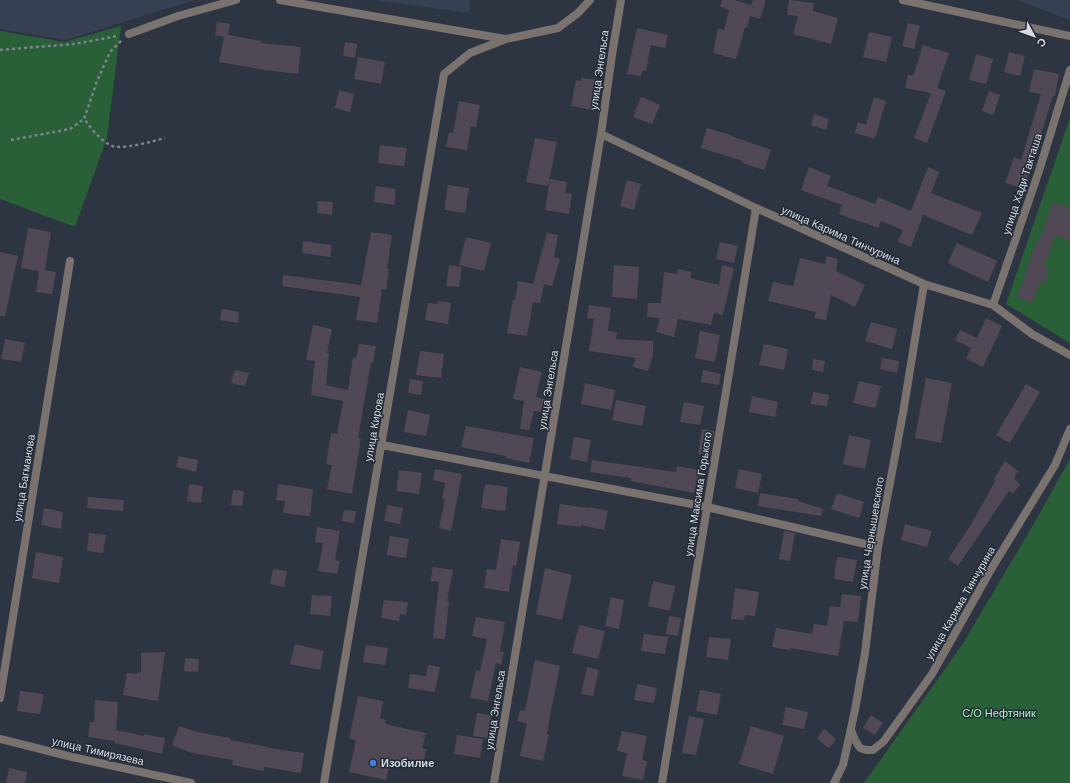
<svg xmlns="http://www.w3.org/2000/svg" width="1070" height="783" font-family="Helvetica,sans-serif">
	<rect width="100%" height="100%" fill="#2d3542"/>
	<!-- built -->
	<path fill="#374052" d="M0,0H195L65,40L0,29Z
		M374,0H470L469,13Z
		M1017,0H1070V20Z"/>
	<!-- green -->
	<path fill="#296037" d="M121,26L107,138L75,227L0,199V31L64,42Z
		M1070,118V343L1006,304Z
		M1070,459V783H864L962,645L1032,527Z"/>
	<!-- building -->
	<path fill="#514855" d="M722,0H734L751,5L753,0H766L760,19L750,16L747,28L745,27L736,59L713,53L718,28L724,30L729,10L720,7Z
		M789,0L814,3L813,11L838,18L831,44L793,34L798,16L787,15Z
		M217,22L230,24L228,35L262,41L261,43L301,47L298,74L266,70L219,62L224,37L215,35Z
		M908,23L920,26L914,49L902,46Z
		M637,28L668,35L665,48L651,45L646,71H642L641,76L627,74Z
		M869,32L892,37L886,62L863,57Z
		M345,42L357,44L355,58L343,56Z
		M923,45L949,53L937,88L946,91L927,143L914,138L931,93L905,88L908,75L913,76Z
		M1009,52L1025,56L1020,76L1004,72Z
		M976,54L993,59L986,84L969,80Z
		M358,57L385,62L381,84L354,79Z
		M1034,69L1059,74L1055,96H1053L1024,189L1005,183L1014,157L1021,160L1041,94L1029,92Z
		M581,78L599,80L594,110L571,106L576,80L581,81Z
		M339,90L354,94L350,112L335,108Z
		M989,91L1000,95L993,115L982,111Z
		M641,97L660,105L652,124L633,117Z
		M874,97L886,101L875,139L855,133L858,122L866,125Z
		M459,101L480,105L476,127L471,126L467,150L446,147L449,132L453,133Z
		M814,114L829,119L826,130L811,125Z
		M707,128L731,135V136L771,150L764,170L742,163L743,161L701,148Z
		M535,138L557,142L548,186L526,182Z
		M380,145L407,148L404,166L378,163Z
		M809,167L831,176L827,186L875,204L878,197L911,211L928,167L939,172L931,193L982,213L972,235L923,215L911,247L898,242L903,230L881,221L878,228L839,214L842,205L801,190Z
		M550,179L567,182L565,193L572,194L569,214L545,210Z
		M627,180L641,184L634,210L620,206Z
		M448,185L469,188L465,213L444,210Z
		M376,186L396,189L394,205L374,202Z
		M318,201L333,202L332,215L317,213Z
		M1053,202L1070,208V241L1055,235L1044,267L1049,269L1045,283L1040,282L1032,303L1017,297L1037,240L1039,241Z
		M28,228L51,232L45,270L56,272L52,294L36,292L39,271L21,268Z
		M371,232L392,235L387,269H389L386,290L382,289L377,323L356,320L360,297L282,286L283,275L361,285Z
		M547,233L558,235L554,257L560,259L552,286L544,284L540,303L533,302L527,336L507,333L513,300H515L518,281L533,284Z
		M466,237L491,243L484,271L459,265Z
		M303,241L332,245L330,257L302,253Z
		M720,242L738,246L734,263L716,259Z
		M957,243L997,261L988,282L948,263Z
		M0,252L18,256L5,316H0Z
		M827,256L838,259L836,271L865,285L855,307L831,295L826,320L814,318L816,312L768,301L773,282L793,286L800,258L825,264Z
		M449,265L462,267L459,287L446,286Z
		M614,265L639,267L637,299L612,297Z
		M722,265L734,268L723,315L714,313L711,325L678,319L674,337L656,332L660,318L647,317L648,303H661L664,272L677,274L678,269L692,272L690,278L719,285Z
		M438,301L451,303L448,324L425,320L428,303L438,304Z
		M589,305L611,308L608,331L617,332L616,339L653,341V355L648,371L633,367L636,358L589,351L594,319L587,318Z
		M222,309L239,312L238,323L220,320Z
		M986,318L1002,326L983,367L966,359L971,348L955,340L960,330L977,338Z
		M871,322L897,329L892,349L865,341Z
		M313,325L332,329L327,353H329L326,385L348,390L353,357L356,358L359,344L376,346L373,363L371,362L358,438H361L352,494L327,489L332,465L326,464L331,433L337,434L343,401L311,395L315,361L306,360Z
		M700,331L720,335L715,362L695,358Z
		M5,339L25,343L21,362L1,359Z
		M764,344L788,349L784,370L759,365Z
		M420,351L444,354L441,378L416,375Z
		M882,358L899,361L897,373L880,369Z
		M813,359L825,361L823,372L812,370Z
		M520,367L542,372L536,397L545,399L543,412L534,411L529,430L520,429L524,401L513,399Z
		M235,370L249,373L245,386L231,383Z
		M703,370L721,374L719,385L701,382Z
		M926,378L952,383L941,443L915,438Z
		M410,379L423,381L421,395L408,393Z
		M859,381L881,386L875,408L853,403Z
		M585,383L615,390L611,410L581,404Z
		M1026,384L1040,392L1010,443L996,435Z
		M813,392L829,395L827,406L811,404Z
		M752,396L778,402L775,417L749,412Z
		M616,400L646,406L642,426L612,420Z
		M684,402L704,406L700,425L680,422Z
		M408,410L430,415L426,436L404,432Z
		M466,426L534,438L529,463L506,458V456L461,447Z
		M702,429L714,431L710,455L698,454Z
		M849,435L871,440L865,469L843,464Z
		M574,437L591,440L587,462L570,459Z
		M179,456L198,460L196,472L176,467Z
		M592,460L676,472L677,466L699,470L694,493L631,481V478L590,472Z
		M1005,461L1018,471L1014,479L1020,484L1013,494L1009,491L958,566L948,559L970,526L996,480L994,479Z
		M435,469L462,474L451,531L439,528L445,499H442L445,483L433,480Z
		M739,469L762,474L758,493L735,488Z
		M399,470L422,473L419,494L396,491Z
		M189,484L203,486L201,503L187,501Z
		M278,484L313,489L310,516L283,513L285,501L276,500Z
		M485,484L508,487L505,511L481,508Z
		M233,490L244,491L242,506L231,505Z
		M760,493L798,499V501L823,509L821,516L758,506Z
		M837,493L864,502L859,518L831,509Z
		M88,497L124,500L123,511L87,508Z
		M560,504L589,508L590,507L608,511L604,530L581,525V527L557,524Z
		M387,505L403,508L400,524L384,521Z
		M44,508L63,512L61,529L41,525Z
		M344,510L356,511L354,523L342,521Z
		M905,524L932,531L927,547L901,540Z
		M317,527L340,531L335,560L340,561L337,574L318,571L323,543L315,542Z
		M784,531L795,533L790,561L779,559Z
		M89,533L106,535L103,553L87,551Z
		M390,536L409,539L406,558L387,555Z
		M501,539L520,542L516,566L513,565L509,592L484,588L487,569L496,570Z
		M36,552L63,557L59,583L32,578Z
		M837,557L857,560L853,582L834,579Z
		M433,567L453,570L447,601L449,602L445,639L433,638L439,582L430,581Z
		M545,568L572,575L562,620L536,614Z
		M273,569L287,571L284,587L270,584Z
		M653,581L675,586L670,611L648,606Z
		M735,588L759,592L755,616L745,615L744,620L731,619Z
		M842,594L861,596L858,622L844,621L838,656L790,648V650L772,647L776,628L812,634L814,624L827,626L830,606L840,607Z
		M312,595L332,596L330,616L310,614Z
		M611,597L624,600L619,629L605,626Z
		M384,600L408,602L406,615L400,614L399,621L381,618Z
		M669,616L681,618L678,636L666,634Z
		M476,617L505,622L500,652H504L501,665L496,663L488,701L470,698L476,670L480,671L487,639L472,636Z
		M579,625L605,631L598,659L572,653Z
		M644,634L668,637L665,654L641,651Z
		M709,637L731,639L728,660L706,657Z
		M295,644L324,651L320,670L290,664Z
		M366,645L388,648L385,665L363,662Z
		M165,652L158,701L123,695L127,673L137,674L138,672L141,673V653Z
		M185,658L199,659L198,672L184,671Z
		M535,660L560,666L550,716L547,734H549L543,761L520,756L527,723L517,721L520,710L525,711Z
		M428,665L440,667L435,692L408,688L410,674L426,676Z
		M587,667L599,670L593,696L581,694Z
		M637,684L657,688L654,703L634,700Z
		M700,690L721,694L717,715L696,711Z
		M20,691L44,694L40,714L17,711Z
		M358,696L383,701L380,718L386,720L385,724L426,733L422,748L426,749L423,766L391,759L386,780L349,772L356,740L349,739Z
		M95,700L118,702L116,730L144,736V734L165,738L162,754L115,743V741L88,737L90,722H94Z
		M786,707L808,712L804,729L782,725Z
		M477,713L492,715L488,738L473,736Z
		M871,715L883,723L875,735L863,728Z
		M689,716L704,719L696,755L682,753Z
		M179,726L197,732L230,738V740L268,747V748L304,753L301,773L264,767V771L232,765L233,760L192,753L172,745Z
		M751,726L784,736L773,774L739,764Z
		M824,729L836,739L829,748L817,739Z
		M622,731L647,736L642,760L647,761L643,780L622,776L627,753L617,751Z
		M457,735L483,739L480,758L454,754Z
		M9,768L27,772L25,783H6Z"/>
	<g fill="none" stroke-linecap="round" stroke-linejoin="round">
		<!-- path -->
		<path stroke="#7d838e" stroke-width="2.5" stroke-dasharray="3 3" stroke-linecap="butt" d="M121,41L110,52L97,81L84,119C91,128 100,140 110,145C121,151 153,141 165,138
			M0,50L74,44L118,36
			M11,140L70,129L84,119"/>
		<!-- street -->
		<path stroke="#7a726e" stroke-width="8" d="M280,0L505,39
			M903,0L1070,36
			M129,34L178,16L236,0
			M601,134L756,208L924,284L993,305L1032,334L1070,355
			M993,305L1039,171L1070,70
			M382,445L707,507L878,547
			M0,698L70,261
			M851,730L855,740L860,748L866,750H873L884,741L932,674L993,566L1055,465L1070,429
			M0,739L72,757L191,783
			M324,783L444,74L470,53L506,39L558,28L578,13L590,0
			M494,783L601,134L612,55L621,0
			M662,783L756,208
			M834,783L843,765L855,710L865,653L878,547L903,413L924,284"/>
	</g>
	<!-- markers -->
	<circle fill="#3f7fe0" stroke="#232b37" stroke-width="1.5" cx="373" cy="763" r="4"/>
	<g text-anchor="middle" stroke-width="3" stroke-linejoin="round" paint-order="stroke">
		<!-- street labels -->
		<g font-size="11" fill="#d6dbe3" stroke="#232b37">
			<text transform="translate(599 70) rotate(-82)" y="4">улица Энгельса</text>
			<text transform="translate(1022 184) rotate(-72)" y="4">улица Хади Такташа</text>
			<text transform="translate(841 235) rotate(24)" y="4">улица Карима Тинчурина</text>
			<text transform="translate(548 390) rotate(-81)" y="4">улица Энгельса</text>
			<text transform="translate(374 427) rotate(-80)" y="4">улица Кирова</text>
			<text transform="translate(24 478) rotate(-81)" y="4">улица Багманова</text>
			<text transform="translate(698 494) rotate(-81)" y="4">улица Максима Горького</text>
			<text transform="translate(871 533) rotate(-81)" y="4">улица Чернышевского</text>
			<text transform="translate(960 603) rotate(-60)" y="4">улица Карима Тинчурина</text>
			<text transform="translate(495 710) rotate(-81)" y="4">улица Энгельса</text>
			<text transform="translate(98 751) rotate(13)" y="4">улица Тимирязева</text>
		</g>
		<!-- park labels -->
		<g font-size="11" fill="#a2feb4" stroke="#232b37">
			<text x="999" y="717">С/О Нефтяник</text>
		</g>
		<!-- poi labels -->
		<g font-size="11" font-weight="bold" fill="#d6dbe3" stroke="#232b37" text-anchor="start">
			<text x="381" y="767">Изобилие</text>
		</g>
	</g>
	<!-- north arrow -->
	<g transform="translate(1034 36) rotate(131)" stroke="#232b37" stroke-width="3" paint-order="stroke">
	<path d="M0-3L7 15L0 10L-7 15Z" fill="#d6dbe3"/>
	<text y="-6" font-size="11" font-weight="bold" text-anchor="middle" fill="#d6dbe3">С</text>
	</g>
</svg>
